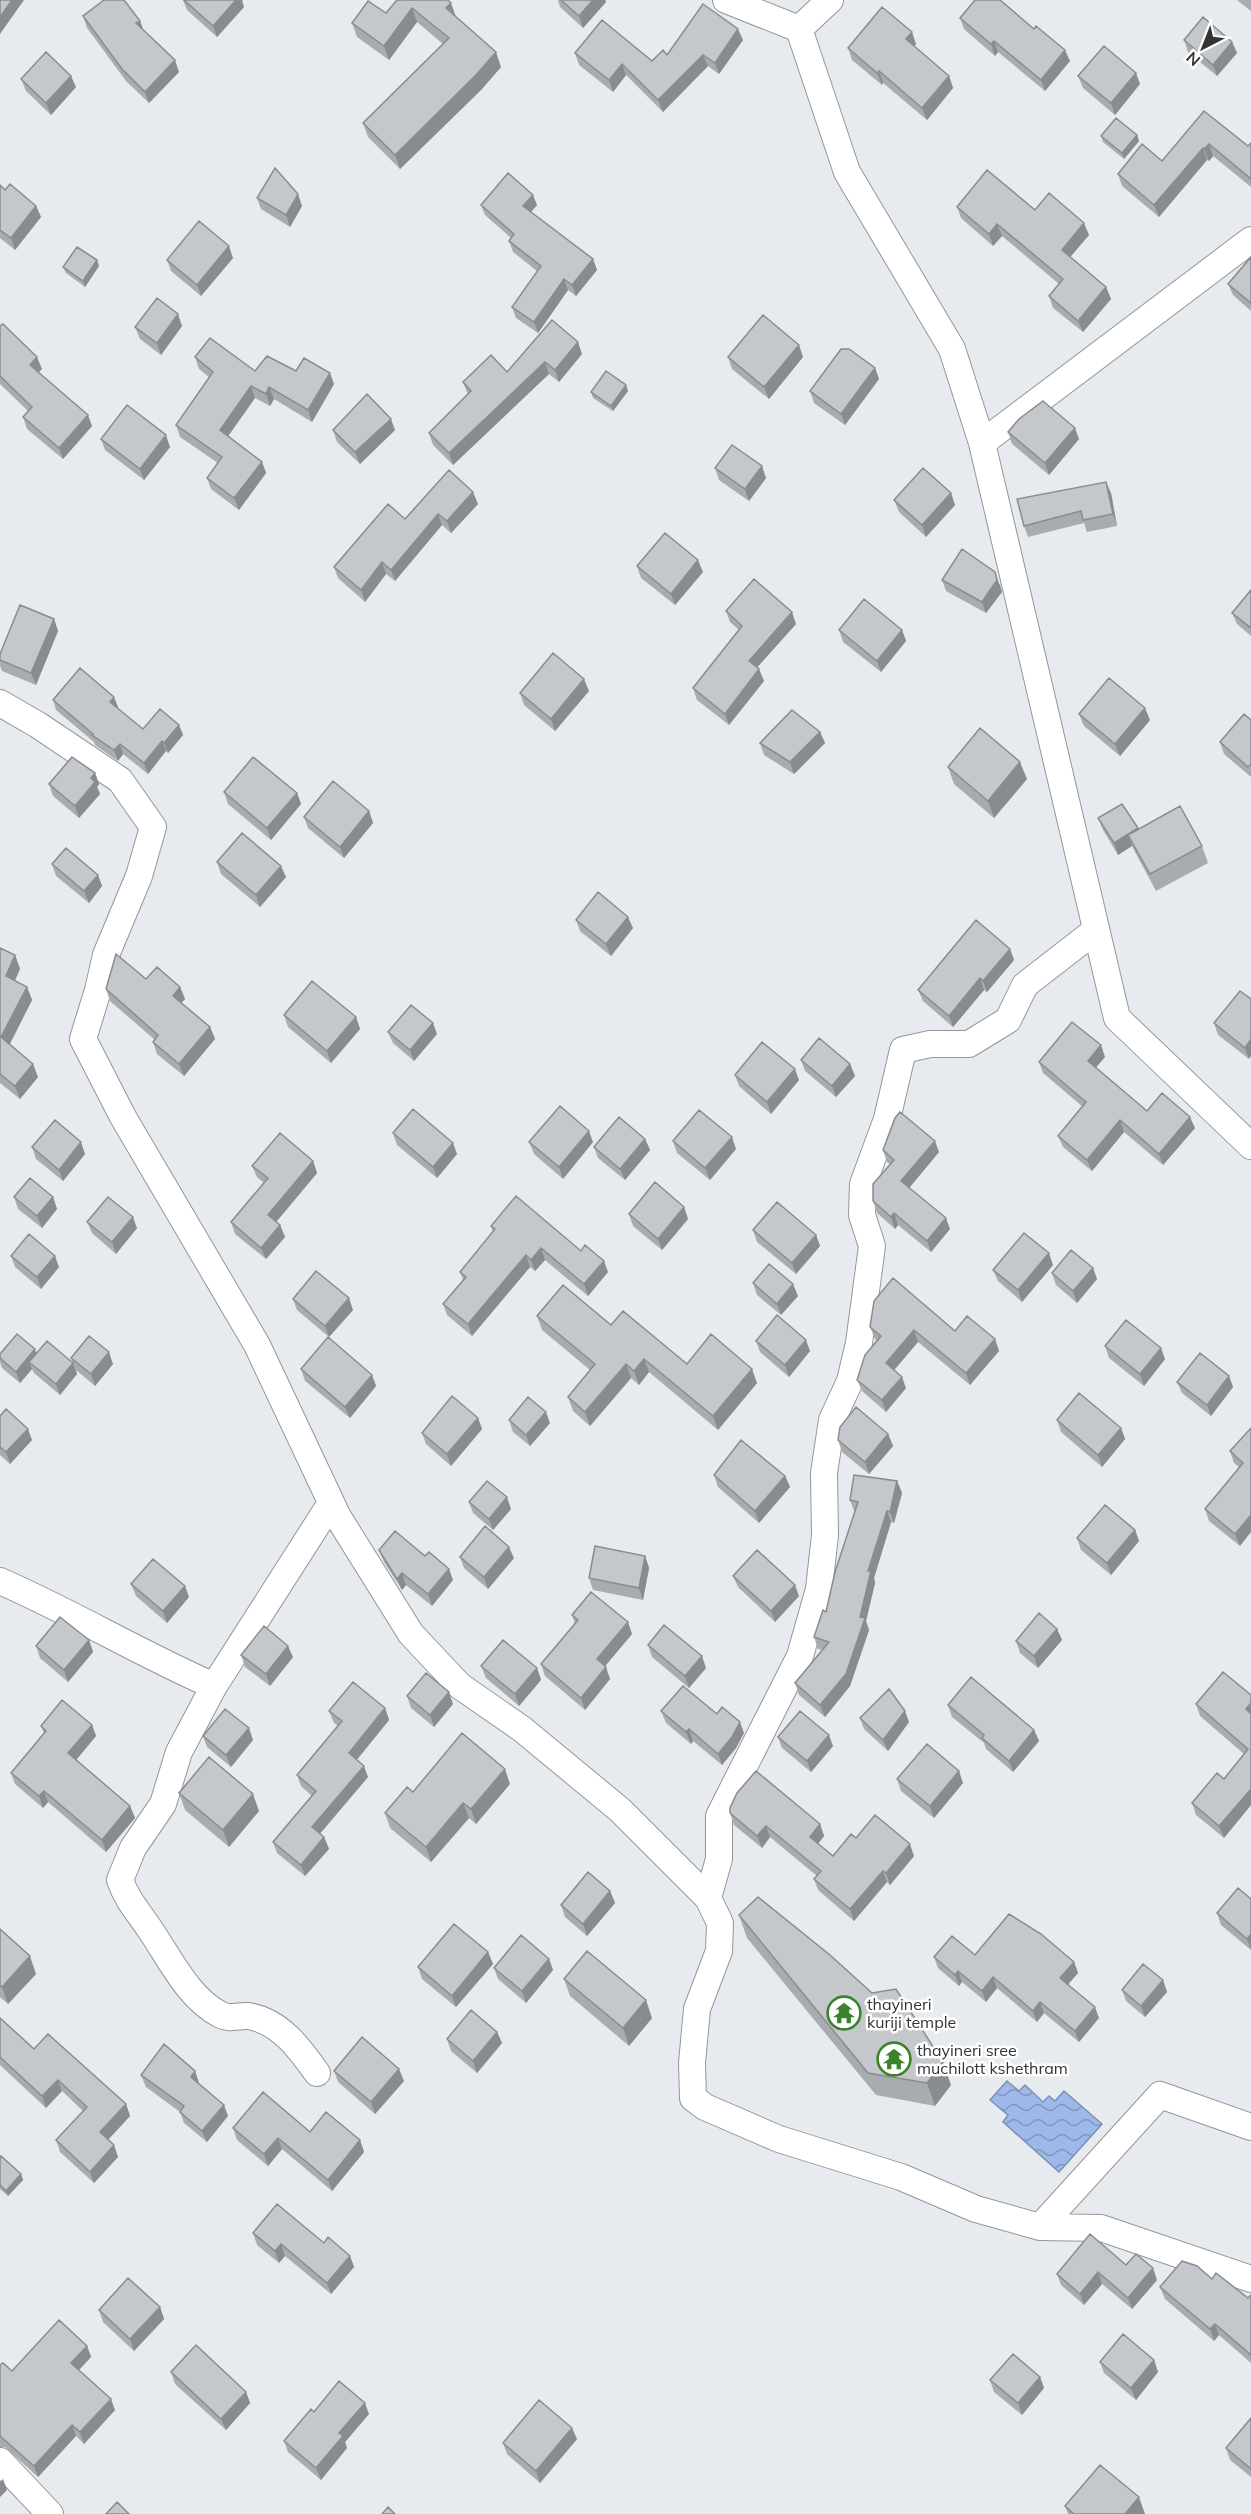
<svg xmlns="http://www.w3.org/2000/svg" width="1251" height="2514" font-family="Mulish,sans-serif">
	<defs>
		<pattern id="water-waves" width="16" height="10" patternUnits="userSpaceOnUse" patternTransform="scale(1.5)"><rect width="16" height="10" fill="#9db8e9"/><path d="M0 5q4-4 8 0t8 0" fill="none" stroke="#8196be"/></pattern>
	</defs>
	<rect width="100%" height="100%" fill="#e7ebef"/>
	<!-- water -->
	<path fill="url(#water-waves)" stroke="#7d90b3" stroke-width="1.5" d="M1007,2081L1019,2091L1025,2085L1043,2102L1049,2096L1055,2101L1064,2091L1102,2124L1059,2172L1003,2122L1008,2115L990,2100Z"/>
	<g fill="none" stroke-linecap="round" stroke-linejoin="round">
		<defs>
			<path id="minor" d="M726,0L799,29L847,172L952,349L982,443L1117,1018L1251,1146
				M799,29L830,0
				M982,443L1251,240
				M0,703L38,725L120,780L153,827L139,876L106,955L98,990L83,1039L123,1117L257,1345L338,1517L411,1634L460,1686L522,1729L620,1810L708,1898L720,1923L719,1951L697,2009L692,2063L693,2098L705,2107L779,2139L901,2177L976,2209L1040,2227L1101,2228L1251,2279
				M0,1581C73,1613 141,1654 214,1686
				M708,1898L719,1859V1816L800,1656L819,1589L825,1535L824,1473L832,1420L850,1381L859,1343L872,1246L862,1215L863,1184L887,1119L903,1050L930,1044H969L1008,1020L1025,985L1096,930
				M317,2073C300,2049 280,2021 248,2016C238,2015 231,2020 221,2015C189,1999 170,1959 151,1931C138,1911 128,1902 120,1880L133,1848L163,1804L179,1752L214,1686L331,1503
				M1040,2227L1160,2095L1251,2127
				M0,2461L50,2514"/>
		</defs>
		<!-- minor casing -->
		<use href="#minor" stroke="#939699" stroke-width="28"/>
		<!-- minor -->
		<use href="#minor" stroke="#fff" stroke-width="26"/>
	</g>
	<!-- wall -->
	<path fill="#a9acaf" d="M183,0H243L242,1L244,7L217,37L187,10Z
		M397,0L456,17L501,67L481,90L400,169L368,137L363,123L443,44L417,22L389,60L357,37L352,23L386,13Z
		M558,0H605L606,2L583,28L560,7Z
		M1237,0H1251V11Z
		M83,16L140,21L143,30L179,72L149,103L126,81L87,28Z
		M960,18L1070,61L1045,91L998,52L995,56L964,29Z
		M743,40L719,74L708,66L663,112L626,75L613,92L579,65L575,53L652,61L667,55Z
		M1184,40L1232,42L1237,53L1217,76L1188,52Z
		M916,44L914,46L949,76L953,88L927,120L883,83L882,85L852,60L848,48Z
		M1078,76L1140,84L1115,115L1083,88Z
		M21,79L76,87L51,115L26,91Z
		M1204,111L1248,146L1251,143V187L1213,156L1209,161L1207,160L1159,217L1122,186L1118,174L1162,161Z
		M1137,135L1139,141L1124,159L1103,142L1101,136Z
		M0,185L5,190L36,206L41,217L15,250L0,238Z
		M257,198L302,206L290,227L261,209Z
		M481,205H537L531,212L593,259L597,270L576,296L568,290L538,333L516,318L512,307L537,271L513,252L509,241L511,238L485,215Z
		M957,207L1035,210L1089,235L1070,257L1106,287L1111,299L1083,332L1053,308L1049,296L1059,284L1002,236L993,246L961,218Z
		M1251,257V311L1233,295L1228,284Z
		M233,258L201,296L171,271L167,260Z
		M97,260L99,266L85,287L66,273L63,267Z
		M0,326L42,369L38,372L92,426L63,459L27,429L23,417L28,411L0,384Z
		M182,326L161,355L140,339L135,327Z
		M582,354L559,382L549,374L453,465L433,445L429,433L468,395L463,382Z
		M195,357L255,371H296L334,384L312,422L274,399L270,406L255,398L228,436L262,462L266,473L239,510L211,489L207,478L218,463L180,437L176,425L209,377L199,369Z
		M728,357H803L769,399L732,369Z
		M875,368L879,379L845,425L814,403L810,391Z
		M626,385L628,391L613,411L593,398L591,392Z
		M333,430H395L360,464L337,442Z
		M1008,432L1079,439L1049,475L1012,444Z
		M101,439L170,447L144,480L105,450Z
		M715,468L766,478L749,501L719,480Z
		M951,493L955,505L926,537L899,512L894,500Z
		M1111,493L1117,526L1087,532L1084,523L1028,537L1024,526Z
		M478,504L451,533L442,525L395,581L386,574L365,602L338,578L334,567L405,519Z
		M637,566L703,572L675,605L641,578Z
		M942,580L1000,584L1002,592L986,613L946,591Z
		M1251,590V636L1237,624L1232,613Z
		M726,611L796,624L757,667L764,681L729,725L697,700L693,688L739,630L730,622Z
		M54,619L58,631L36,685L2,671L0,666V654Z
		M839,630H902L906,641L881,672L843,642Z
		M589,691L555,731L524,705L520,693Z
		M53,700L118,707L117,708L143,729L179,725L183,735L168,753L166,751L148,774L123,754L118,761L95,745L94,742L56,710Z
		M1079,714L1150,720L1120,756L1084,726Z
		M1251,720V777L1224,754L1220,742Z
		M820,732L825,743L794,774L764,755L760,743Z
		M948,767L1027,779L994,818L954,784Z
		M95,773L99,784L97,787L100,794L79,818L53,796L49,784Z
		M224,792L297,793L301,804L271,840L228,804Z
		M369,811L373,823L344,858L308,828L304,817Z
		M1098,818L1138,830L1202,846L1208,863L1156,891L1135,852L1132,846L1118,855L1103,830Z
		M217,862L286,877L260,907L221,874Z
		M52,864L98,875L102,886L89,903L56,876Z
		M576,920L633,928L611,956L580,931Z
		M0,948L15,955L20,969L15,981L27,987L32,1000L10,1044L38,1077L20,1099L0,1083Z
		M1010,949L1014,960L987,992L984,990L953,1027L923,1001L918,990Z
		M146,979L180,987L185,999L181,1003L210,1027L215,1039L184,1076L157,1054L153,1042L155,1040L110,1001L106,989Z
		M1240,991L1249,1059L1218,1035L1214,1023Z
		M284,1015L356,1017L360,1029L331,1063L288,1027Z
		M388,1032L437,1034L414,1061L393,1043Z
		M1105,1057L1096,1067L1147,1111L1195,1128L1163,1165L1124,1132L1092,1171L1063,1147L1058,1136L1083,1107L1043,1073L1039,1062Z
		M801,1060L850,1064L855,1076L836,1097L805,1071Z
		M735,1075L799,1080L771,1114L739,1086Z
		M393,1133L457,1154L437,1178L397,1145Z
		M645,1139L650,1150L625,1180L598,1158L594,1147Z
		M673,1141L736,1149L710,1180L677,1153Z
		M529,1142H593L563,1179L534,1154Z
		M32,1147L85,1154L63,1181L36,1159Z
		M883,1150L939,1152L909,1188L950,1229L931,1252L898,1225L895,1229L877,1213L873,1201L890,1164L887,1162Z
		M313,1161L317,1173L276,1222L280,1225L285,1237L266,1259L235,1234L231,1222L264,1183L257,1177L252,1166Z
		M14,1197H53L57,1209L42,1228L18,1209Z
		M684,1207L688,1219L662,1250L633,1226L629,1214Z
		M87,1222L137,1228L116,1254L92,1233Z
		M491,1226L581,1251L608,1272L588,1296L545,1260L535,1271L530,1267L472,1336L447,1315L443,1304L463,1280L460,1272L493,1232Z
		M753,1230L816,1235L820,1246L796,1274L757,1242Z
		M11,1256L59,1267L41,1289L15,1267Z
		M1053,1265L1022,1302L998,1281L993,1270Z
		M1093,1268L1097,1279L1077,1303L1056,1285L1052,1273Z
		M753,1283L798,1296L781,1315L757,1295Z
		M293,1299L353,1310L329,1337L297,1310Z
		M537,1316L611,1325L687,1364L757,1383L718,1430L649,1372L639,1385L631,1378L590,1426L573,1411L568,1397L590,1370L542,1330Z
		M870,1327L955,1331L995,1339L999,1351L970,1385L918,1342L894,1370L906,1388L886,1412L862,1391L857,1380L877,1341L875,1339Z
		M756,1341L810,1351L789,1377L760,1352Z
		M1105,1346L1165,1359L1144,1386L1109,1358Z
		M0,1354H36L72,1362L71,1358L113,1364L95,1386L76,1370L77,1374L60,1395L34,1373L32,1369L20,1383L2,1368L0,1362Z
		M301,1369L372,1375L376,1386L350,1418L305,1381Z
		M1229,1376L1233,1387L1211,1416L1182,1393L1177,1382Z
		M0,1416L32,1440L10,1464L0,1455Z
		M478,1418L482,1429L451,1466L426,1444L422,1433Z
		M509,1420L550,1423L530,1446L513,1432Z
		M1057,1420L1121,1428L1125,1439L1102,1467L1061,1432Z
		M1251,1428L1240,1546L1209,1521L1205,1509L1240,1468L1234,1463L1230,1451Z
		M888,1434L893,1446L869,1474L842,1452L838,1440Z
		M714,1475L785,1476L790,1487L759,1523L718,1487Z
		M897,1481L902,1493L894,1523L891,1522L874,1578L875,1583L866,1621L869,1630L850,1686L825,1717L799,1695L795,1683L823,1650L818,1649L814,1637L826,1612L855,1512L854,1511L850,1500Z
		M469,1502L511,1509L493,1530L473,1513Z
		M1135,1530L1139,1541L1111,1575L1081,1550L1077,1538Z
		M379,1550L453,1580L432,1606L406,1585L402,1590L384,1562Z
		M645,1556L649,1568L643,1600L593,1590L589,1578Z
		M460,1557L514,1558L488,1589L464,1568Z
		M733,1576L799,1596L775,1622L738,1587Z
		M131,1584L189,1597L167,1623L136,1596Z
		M572,1615L632,1634L605,1666L610,1679L585,1710L545,1676L541,1664L575,1624Z
		M1057,1629L1062,1640L1038,1668L1020,1653L1016,1641Z
		M89,1640L93,1652L68,1682L40,1658L36,1646Z
		M648,1645L706,1668L689,1688L652,1657Z
		M241,1655L293,1657L270,1686L245,1667Z
		M481,1666L537,1668L541,1680L519,1706L486,1678Z
		M1251,1695V1805L1224,1838L1196,1815L1192,1803L1224,1779L1244,1754L1200,1716L1196,1704Z
		M407,1696L453,1704L434,1727L411,1708Z
		M948,1705L1034,1730L1039,1741L1013,1772L986,1749L984,1743L952,1717Z
		M385,1708L389,1720L357,1760L368,1777L320,1834L324,1837L329,1849L305,1876L277,1853L273,1842L312,1796L301,1786L297,1775L338,1726L334,1723L329,1711Z
		M661,1711L717,1714L744,1733L736,1748L722,1765L693,1741L691,1744L666,1723Z
		M860,1718L909,1722L888,1751L864,1729Z
		M92,1725L96,1736L76,1760L130,1806L135,1818L106,1852L48,1802L43,1808L15,1784L11,1773L44,1734L41,1726Z
		M203,1736L253,1740L231,1767L207,1747Z
		M778,1737L833,1746L811,1772L782,1748Z
		M897,1779L963,1783L934,1818L901,1791Z
		M510,1784L476,1824L469,1818L431,1862L390,1828L385,1813L413,1792Z
		M179,1793L259,1811L229,1847L185,1810Z
		M730,1813L820,1824L824,1836L818,1844L833,1856L856,1838L914,1856L890,1885L887,1882L854,1921L818,1890L814,1879L817,1876L770,1837L762,1848L734,1825Z
		M610,1891L615,1903L587,1936L565,1917L561,1905Z
		M1251,1899V1950L1221,1925L1217,1913Z
		M739,1915L872,1993L951,2085L935,2106L876,2095L747,1938Z
		M0,1929L36,1974L8,2004L0,1997Z
		M488,1952L493,1964L456,2007L422,1979L418,1967Z
		M975,1955L1074,1962L1078,1973L1068,1984L1099,2018L1079,2042L1044,2013L1037,2022L997,1988L986,2002L962,1982L959,1986L938,1968L934,1957Z
		M549,1959L553,1970L526,2003L498,1979L494,1968Z
		M564,1979L652,2018L629,2046L570,1996Z
		M1163,1980L1167,1992L1145,2017L1126,2001L1122,1990Z
		M0,2018L34,2049L126,2104L130,2116L108,2140L118,2157L94,2183L60,2152L56,2140L83,2111L62,2091L46,2108L0,2065Z
		M497,2032L502,2043L477,2073L451,2051L447,2039Z
		M195,2071L199,2083V2084L228,2116L207,2142L184,2123L180,2112L146,2087L141,2075Z
		M334,2071L404,2081L375,2114L338,2082Z
		M233,2128L310,2132L360,2140L364,2152L332,2191L282,2149L268,2166L237,2140Z
		M0,2158L21,2174L23,2180L8,2196L0,2189Z
		M253,2233L324,2243L350,2256L354,2267L331,2294L285,2256L279,2263L257,2245Z
		M1126,2265L1157,2280L1132,2309L1102,2284L1084,2305L1061,2285L1057,2274Z
		M1212,2279L1248,2298L1251,2295V2363L1219,2335L1214,2341L1165,2299L1160,2287Z
		M160,2307L164,2319L134,2351L103,2322L99,2310Z
		M87,2346L91,2357L79,2370L115,2410L84,2444L76,2436L38,2477L5,2447H0V2365L12,2371Z
		M1154,2360L1158,2372L1136,2400L1104,2373L1100,2362Z
		M171,2372L246,2392L250,2403L226,2430L175,2384Z
		M1040,2377L1044,2388L1022,2415L994,2392L990,2380Z
		M314,2412L369,2414L345,2442L347,2448L321,2480L288,2452L284,2441Z
		M1251,2418V2477L1230,2460L1226,2448Z
		M577,2439L540,2483L507,2454L503,2443Z
		M1065,2506L1145,2514H1068Z"/>
	<!-- shaded-wall -->
	<path fill="#898c8f" d="M12,0H24L0,34V17Z
		M236,0H243L242,1L244,7L217,37L213,26Z
		M593,0H605L606,2L583,28L579,16Z
		M451,3L456,17L446,8Z
		M412,8L417,22L389,60L384,46Z
		M140,21L144,32L136,23Z
		M738,29L743,40L719,74L715,63Z
		M912,32L916,44L910,51L906,39Z
		M994,41L998,52L995,56L991,44Z
		M1232,42L1237,53L1217,76L1213,65Z
		M1065,50L1070,61L1045,91L1041,80Z
		M496,52L501,67L481,90L400,169L395,155Z
		M703,55L708,66L663,112L658,100Z
		M175,60L179,72L149,103L145,92Z
		M622,64L626,75L613,92L609,80Z
		M879,71L883,83L882,85L877,73Z
		M1136,73L1140,84L1115,115L1111,103Z
		M71,76L76,87L51,115L46,103Z
		M949,76L953,88L927,120L922,108Z
		M1137,135L1139,141L1124,159L1122,153Z
		M1209,144L1213,156L1209,161L1204,149Z
		M1203,148L1207,160L1159,217L1154,205Z
		M298,194L302,206L290,227L286,215Z
		M533,195L537,205L527,216L523,206Z
		M36,206L41,217L15,250L11,238Z
		M1084,223L1089,235L1066,262L1062,250Z
		M997,224L1002,236L993,246L989,234Z
		M229,246L233,258L201,296L197,285Z
		M593,259L597,270L576,296L572,285Z
		M97,260L99,266L85,287L83,281Z
		M564,279L568,290L538,333L534,322Z
		M1106,287L1111,299L1083,332L1078,321Z
		M178,314L182,326L161,355L157,343Z
		M578,342L582,354L559,382L555,370Z
		M799,345L803,357L769,399L764,387Z
		M37,357L42,369L34,377L30,365Z
		M545,362L549,374L453,465L449,453Z
		M875,368L879,379L845,425L841,414Z
		M330,373L334,384L312,422L308,410Z
		M626,385L628,391L613,411L611,406Z
		M251,386L255,398L224,442L220,430Z
		M269,387L274,399L270,406L266,394Z
		M88,415L92,426L63,459L59,448Z
		M391,419L395,430L360,464L355,452Z
		M1075,428L1079,439L1049,475L1045,463Z
		M166,435L170,447L144,480L140,469Z
		M262,462L266,473L239,510L234,498Z
		M762,466L766,478L749,501L745,489Z
		M1106,482L1111,493L1117,526L1113,514Z
		M473,492L478,504L451,533L447,521Z
		M951,493L955,505L926,537L922,525Z
		M438,514L442,525L395,581L391,570Z
		M698,560L703,572L675,605L671,594Z
		M382,562L386,574L365,602L361,590Z
		M995,572L1002,592L986,613L982,602Z
		M792,612L796,624L753,672L749,661Z
		M54,619L58,631L36,685L31,673Z
		M902,630L906,641L881,672L877,661Z
		M759,669L764,681L729,725L725,714Z
		M584,679L589,691L555,731L551,719Z
		M114,697L118,707L113,712L110,702Z
		M1145,708L1150,720L1120,756L1115,744Z
		M179,725L183,735L168,753L164,743Z
		M820,732L825,743L794,774L790,762Z
		M162,741L166,751L148,774L144,763Z
		M120,744L123,754L118,761L114,750Z
		M1020,762L1027,779L994,818L988,801Z
		M95,773L99,784L97,787L100,794L79,818L75,806L91,778Z
		M297,793L301,804L271,840L267,828Z
		M369,811L373,823L344,858L340,847Z
		M1138,828L1142,840L1128,835L1132,846L1118,855L1114,843Z
		M281,866L286,877L260,907L256,895Z
		M98,875L102,886L89,903L84,891Z
		M628,917L633,928L611,956L606,944Z
		M1010,949L1014,960L987,992L983,981Z
		M15,955L20,969L10,990L6,976Z
		M980,978L984,990L953,1027L949,1016Z
		M27,987L32,1000L6,1051L1,1037Z
		M180,987L185,999L177,1007L173,996Z
		M356,1017L360,1029L331,1063L327,1051Z
		M433,1023L437,1034L414,1061L410,1050Z
		M210,1027L215,1039L184,1076L179,1064Z
		M1251,1039V1056L1249,1059L1245,1048Z
		M1101,1045L1105,1057L1092,1072L1088,1061Z
		M33,1064L38,1077L20,1099L15,1086Z
		M850,1064L855,1076L836,1097L832,1086Z
		M795,1069L799,1080L771,1114L767,1102Z
		M1190,1117L1195,1128L1163,1165L1159,1154Z
		M1120,1120L1124,1132L1092,1171L1087,1160Z
		M589,1131L593,1142L563,1179L559,1167Z
		M732,1137L736,1149L710,1180L705,1168Z
		M645,1139L650,1150L625,1180L620,1169Z
		M935,1141L939,1152L905,1193L901,1181Z
		M81,1142L85,1154L63,1181L59,1170Z
		M453,1143L457,1154L437,1178L433,1167Z
		M313,1161L317,1173L272,1227L268,1215Z
		M53,1197L57,1209L42,1228L37,1216Z
		M684,1207L688,1219L662,1250L658,1239Z
		M894,1213L898,1225L895,1229L891,1217Z
		M133,1217L137,1228L116,1254L112,1242Z
		M946,1218L950,1229L931,1252L927,1241Z
		M280,1225L285,1237L266,1259L261,1248Z
		M816,1235L820,1246L796,1274L792,1263Z
		M541,1248L545,1260L535,1271L531,1260Z
		M1049,1253L1053,1265L1022,1302L1018,1290Z
		M526,1255L530,1267L472,1336L468,1324Z
		M55,1256L59,1267L41,1289L37,1277Z
		M604,1261L608,1272L588,1296L584,1284Z
		M1093,1268L1097,1279L1077,1303L1073,1291Z
		M793,1284L798,1296L781,1315L777,1304Z
		M349,1298L353,1310L329,1337L325,1326Z
		M914,1330L918,1342L890,1375L886,1363Z
		M995,1339L999,1351L970,1385L966,1373Z
		M806,1340L810,1351L789,1377L785,1365Z
		M1161,1348L1165,1359L1144,1386L1140,1374Z
		M35,1349L39,1361L29,1362L32,1369L20,1383L16,1372Z
		M109,1352L113,1364L95,1386L91,1374Z
		M644,1359L649,1372L639,1385L634,1371Z
		M73,1363L77,1374L60,1395L56,1384Z
		M626,1364L631,1378L590,1426L585,1412Z
		M752,1369L757,1383L718,1430L713,1416Z
		M372,1375L376,1386L350,1418L345,1407Z
		M1229,1376L1233,1387L1211,1416L1207,1405Z
		M902,1377L906,1388L886,1412L882,1400Z
		M546,1412L550,1423L530,1446L526,1435Z
		M478,1418L482,1429L451,1466L447,1454Z
		M1121,1428L1125,1439L1102,1467L1098,1455Z
		M28,1429L32,1440L10,1464L6,1452Z
		M888,1434L893,1446L869,1474L865,1462Z
		M785,1476L790,1487L759,1523L755,1511Z
		M897,1481L902,1493L894,1523L890,1512Z
		M507,1497L511,1509L493,1530L489,1519Z
		M887,1511L891,1522L874,1578L875,1583L866,1621L869,1630L850,1686L825,1717L820,1705L860,1617L868,1571Z
		M1251,1515V1532L1240,1546L1235,1534Z
		M1135,1530L1139,1541L1111,1575L1107,1563Z
		M509,1547L514,1558L488,1589L484,1577Z
		M645,1556L649,1568L643,1600L639,1588Z
		M449,1569L453,1580L432,1606L428,1594Z
		M402,1573L406,1585L402,1590L397,1579Z
		M795,1585L799,1596L775,1622L771,1611Z
		M185,1586L189,1597L167,1623L163,1611Z
		M628,1622L632,1634L601,1671L597,1659Z
		M1057,1629L1062,1640L1038,1668L1034,1656Z
		M89,1640L93,1652L68,1682L64,1670Z
		M288,1646L293,1657L270,1686L266,1674Z
		M702,1656L706,1668L689,1688L685,1676Z
		M606,1667L610,1679L585,1710L581,1698Z
		M537,1668L541,1680L519,1706L515,1694Z
		M449,1692L453,1704L434,1727L430,1715Z
		M1251,1703V1719L1246,1709Z
		M385,1708L389,1720L353,1764L349,1753Z
		M905,1711L909,1722L888,1751L883,1740Z
		M740,1722L744,1733L736,1748L722,1765L718,1754Z
		M92,1725L96,1736L72,1765L68,1753Z
		M249,1728L253,1740L231,1767L226,1755Z
		M689,1729L693,1741L691,1744L686,1732Z
		M1034,1730L1039,1741L1013,1772L1009,1761Z
		M829,1735L833,1746L811,1772L807,1761Z
		M364,1766L368,1777L316,1838L312,1827Z
		M505,1769L510,1784L476,1824L471,1809Z
		M959,1771L963,1783L934,1818L930,1806Z
		M1251,1789V1805L1224,1838L1219,1826Z
		M44,1791L48,1802L43,1808L39,1796Z
		M253,1794L259,1811L229,1847L223,1830Z
		M463,1803L469,1818L431,1862L426,1847Z
		M130,1806L135,1818L106,1852L102,1840Z
		M820,1824L824,1836L814,1849L810,1837Z
		M766,1826L770,1837L762,1848L757,1836Z
		M324,1837L329,1849L305,1876L301,1865Z
		M910,1844L914,1856L890,1885L886,1873Z
		M883,1871L887,1882L854,1921L850,1909Z
		M610,1891L615,1903L587,1936L583,1924Z
		M1251,1934V1949L1247,1939Z
		M488,1952L493,1964L456,2007L452,1996Z
		M30,1956L36,1974L8,2004L2,1987Z
		M549,1959L553,1970L526,2003L522,1991Z
		M1074,1962L1078,1973L1064,1989L1060,1978Z
		M958,1971L962,1982L959,1986L955,1975Z
		M993,1977L997,1988L986,2002L982,1991Z
		M1163,1980L1167,1992L1145,2017L1141,2006Z
		M646,2000L652,2018L629,2046L623,2028Z
		M1040,2002L1044,2013L1037,2022L1033,2011Z
		M1095,2007L1099,2018L1079,2042L1075,2031Z
		M497,2032L502,2043L477,2073L473,2061Z
		M943,2062L951,2085L935,2106L927,2083Z
		M399,2069L404,2081L375,2114L371,2102Z
		M195,2071L199,2083L195,2089L191,2077Z
		M58,2080L62,2091L46,2108L42,2096Z
		M126,2104L130,2116L104,2144L100,2132Z
		M224,2105L228,2116L207,2142L202,2131Z
		M278,2138L282,2149L268,2166L264,2154Z
		M360,2140L364,2152L332,2191L328,2180Z
		M114,2145L118,2157L94,2183L90,2172Z
		M21,2174L23,2180L8,2196L6,2191Z
		M281,2244L285,2256L279,2263L275,2251Z
		M350,2256L354,2267L331,2294L327,2283Z
		M1153,2268L1157,2280L1132,2309L1128,2298Z
		M1098,2272L1102,2284L1084,2305L1080,2294Z
		M160,2307L164,2319L134,2351L130,2339Z
		M1215,2324L1219,2335L1214,2341L1210,2329Z
		M87,2346L91,2357L75,2374L71,2363Z
		M1154,2360L1158,2372L1136,2400L1131,2388Z
		M1040,2377L1044,2388L1022,2415L1018,2403Z
		M246,2392L250,2403L226,2430L221,2419Z
		M111,2399L115,2410L84,2444L80,2432Z
		M365,2403L369,2414L345,2442L347,2448L321,2480L316,2468L339,2433Z
		M72,2425L76,2436L38,2477L34,2466Z
		M572,2428L577,2439L540,2483L536,2471Z
		M3,2479L7,2490L0,2497V2482Z
		M1139,2497L1145,2514H1125Z"/>
	<!-- building -->
	<path fill="#c4c8cc" stroke="#898c8f" stroke-width="1.5" d="M0,0H12L0,17Z
		M104,0H124L140,21L136,23L175,60L145,92L122,69L83,16Z
		M184,0H236L213,26Z
		M397,0H448L451,3L446,8L496,52L476,75L395,155L363,123L449,38L412,8L384,46L352,23L368,1L386,13Z
		M561,0H593L579,16Z
		M975,0H1000L1034,29L1036,26L1065,50L1041,80L994,41L991,44L960,18Z
		M703,4L738,29L715,63L703,55L658,100L622,64L609,80L575,53L602,20L652,61L663,50L667,55Z
		M882,7L912,32L906,39L949,76L922,108L879,71L877,73L848,48Z
		M1203,17L1232,42L1213,65L1184,40Z
		M1104,46L1136,73L1111,103L1078,76Z
		M46,52L71,76L46,103L21,79Z
		M1204,111L1248,146L1251,143V179L1209,144L1204,149L1203,148L1154,205L1118,174L1142,144L1162,161Z
		M1116,118L1137,135L1122,153L1101,136Z
		M275,168L298,194L286,215L257,198Z
		M987,170L1035,210L1049,193L1084,223L1062,250L1106,287L1078,321L1049,296L1063,279L997,224L989,234L957,207Z
		M508,173L533,195L523,206L593,259L572,285L564,279L534,322L512,307L541,266L509,241L514,234L481,205Z
		M10,184L36,206L11,238L0,230V185L5,190Z
		M199,221L229,246L197,285L167,260Z
		M77,247L97,260L83,281L63,267Z
		M1251,257V303L1228,284Z
		M157,298L178,314L157,343L135,327Z
		M763,315L799,345L764,387L728,357Z
		M552,320L578,342L555,370L545,362L449,453L429,433L471,391L463,382L491,355L507,372Z
		M3,324L37,357L30,365L88,415L59,448L23,417L32,407L0,376V326Z
		M210,338L255,371L267,356L296,371L304,358L330,373L308,410L269,387L266,394L251,386L220,430L262,462L234,498L207,478L222,457L176,425L213,372L195,357Z
		M841,349H849L875,368L841,414L810,391Z
		M606,371L626,385L611,406L591,392Z
		M367,394L391,419L355,452L333,430Z
		M1043,401L1075,428L1045,463L1008,432L1019,419Z
		M127,405L166,435L140,469L101,439Z
		M732,445L762,466L745,489L715,468Z
		M923,468L951,493L922,525L894,500Z
		M449,470L473,492L447,521L438,514L391,570L382,562L361,590L334,567L388,504L405,519Z
		M1106,482L1113,514L1083,520L1081,511L1024,526L1017,499Z
		M665,533L698,560L671,594L637,566Z
		M962,549L995,572L997,580L982,602L942,580Z
		M754,579L792,612L749,661L759,669L725,714L693,688L742,626L726,611Z
		M1251,590V628L1232,613Z
		M864,599L902,630L877,661L839,630Z
		M20,605L54,619L31,673L0,660V654Z
		M553,653L584,679L551,719L520,693Z
		M80,668L114,697L110,702L143,729L160,709L179,725L164,743L162,741L144,763L120,744L114,750L92,735L93,734L53,700Z
		M1109,678L1145,708L1115,744L1079,714Z
		M792,710L820,732L790,762L760,743Z
		M1244,714L1251,720V764L1248,767L1220,742Z
		M980,728L1020,762L988,801L948,767Z
		M72,757L95,773L91,778L95,782L75,806L49,784Z
		M253,757L297,793L267,828L224,792Z
		M333,781L369,811L340,847L304,817Z
		M1122,804L1138,828L1114,843L1098,818Z
		M1180,806L1202,846L1150,874L1128,835Z
		M242,833L281,866L256,895L217,862Z
		M66,848L98,875L84,891L52,864Z
		M598,892L628,917L606,944L576,920Z
		M976,920L1010,949L983,981L980,978L949,1016L918,990Z
		M0,948L15,955L6,976L27,987L1,1037L33,1064L15,1086L0,1074Z
		M116,954L146,979L157,967L180,987L173,996L210,1027L179,1064L153,1042L158,1035L106,989Z
		M312,981L356,1017L327,1051L284,1015Z
		M1240,991L1251,999V1039L1245,1048L1214,1023Z
		M411,1005L433,1023L410,1050L388,1032Z
		M1072,1022L1101,1045L1088,1061L1147,1111L1162,1093L1190,1117L1159,1154L1120,1120L1087,1160L1058,1136L1086,1102L1039,1062Z
		M819,1038L850,1064L832,1086L801,1060Z
		M762,1042L795,1069L767,1102L735,1075Z
		M560,1106L589,1131L559,1167L529,1142Z
		M413,1109L453,1143L433,1167L393,1133Z
		M699,1110L732,1137L705,1168L673,1141Z
		M900,1112L935,1141L901,1181L946,1218L927,1241L894,1213L891,1217L873,1201V1184L894,1160L883,1150L895,1118Z
		M619,1117L645,1139L620,1169L594,1147Z
		M55,1120L81,1142L59,1170L32,1147Z
		M280,1133L313,1161L268,1215L280,1225L261,1248L231,1222L268,1178L252,1166Z
		M30,1178L53,1197L37,1216L14,1197Z
		M655,1182L684,1207L658,1239L629,1214Z
		M516,1196L581,1251L585,1245L604,1261L584,1284L541,1248L531,1260L526,1255L468,1324L443,1304L466,1277L460,1272L495,1229L491,1226Z
		M108,1197L133,1217L112,1242L87,1222Z
		M777,1202L816,1235L792,1263L753,1230Z
		M1024,1233L1049,1253L1018,1290L993,1270Z
		M29,1234L55,1256L37,1277L11,1256Z
		M1071,1250L1093,1268L1073,1291L1052,1273Z
		M769,1264L793,1284L777,1304L753,1283Z
		M316,1271L349,1298L325,1326L293,1299Z
		M893,1278L955,1331L967,1316L995,1339L966,1373L914,1330L886,1363L902,1377L882,1400L857,1380L865,1355L881,1336L870,1327L874,1301Z
		M563,1285L611,1325L623,1311L687,1364L711,1334L752,1369L713,1416L644,1359L634,1371L626,1364L585,1412L568,1397L595,1364L537,1316Z
		M777,1315L806,1340L785,1365L756,1341Z
		M1126,1320L1161,1348L1140,1374L1105,1346Z
		M17,1334L35,1349L16,1372L0,1358V1354Z
		M89,1336L109,1352L91,1374L71,1358Z
		M328,1337L372,1375L345,1407L301,1369Z
		M47,1341L73,1363L56,1384L29,1362Z
		M1200,1353L1229,1376L1207,1405L1177,1382Z
		M1079,1393L1121,1428L1098,1455L1057,1420Z
		M452,1396L478,1418L447,1454L422,1433Z
		M528,1397L546,1412L526,1435L509,1420Z
		M856,1407L888,1434L865,1462L838,1440L840,1427Z
		M6,1409L28,1429L6,1452L0,1447V1416Z
		M1251,1428V1515L1235,1534L1205,1509L1243,1463L1230,1451Z
		M741,1440L785,1476L755,1511L714,1475Z
		M854,1475L897,1481L890,1512L887,1511L868,1571H871L860,1617L865,1618L846,1674L820,1705L795,1683L829,1642L814,1637L823,1610L826,1612L835,1572L858,1502L850,1500Z
		M487,1481L507,1497L489,1519L469,1502Z
		M1105,1505L1135,1530L1107,1563L1077,1538Z
		M485,1526L509,1547L484,1577L460,1557Z
		M395,1531L425,1556L429,1552L449,1569L428,1594L402,1573L397,1579L379,1550Z
		M595,1546L645,1556L639,1588L589,1578Z
		M757,1550L795,1585L771,1611L733,1576Z
		M153,1559L185,1586L163,1611L131,1584Z
		M591,1592L628,1622L597,1659L606,1667L581,1698L541,1664L578,1620L572,1615Z
		M1039,1613L1057,1629L1034,1656L1016,1641Z
		M60,1617L89,1640L64,1670L36,1646Z
		M664,1625L702,1656L685,1676L648,1645Z
		M264,1626L288,1646L266,1674L241,1655Z
		M503,1640L537,1668L515,1694L481,1666Z
		M1223,1672L1251,1695V1703L1246,1709L1251,1714V1789L1219,1826L1192,1803L1217,1773L1224,1779L1248,1749L1196,1704Z
		M426,1673L449,1692L430,1715L407,1696Z
		M971,1677L1034,1730L1009,1761L982,1738L984,1735L948,1705Z
		M353,1682L385,1708L349,1753L364,1766L312,1827L324,1837L301,1865L273,1842L316,1791L297,1775L342,1721L329,1711Z
		M683,1686L717,1714L722,1707L740,1722L732,1737L718,1754L689,1729L686,1732L661,1711Z
		M889,1689L905,1711L883,1740L860,1718Z
		M62,1700L92,1725L68,1753L130,1806L102,1840L44,1791L39,1796L11,1773L46,1731L41,1726Z
		M225,1709L249,1728L226,1755L203,1736Z
		M800,1711L829,1735L807,1761L778,1737Z
		M462,1733L505,1769L471,1809L463,1803L426,1847L385,1813L407,1787L413,1792Z
		M927,1744L959,1771L930,1806L897,1779Z
		M209,1757L253,1794L223,1830L179,1793Z
		M756,1771L820,1824L810,1837L833,1856L851,1834L856,1838L875,1815L910,1844L886,1873L883,1871L850,1909L814,1879L821,1871L766,1826L757,1836L730,1813V1808L737,1793Z
		M588,1872L610,1891L583,1924L561,1905Z
		M1238,1888L1251,1899V1934L1247,1939L1217,1913Z
		M758,1897L830,1955L872,1993L896,1989L943,2062L927,2083L868,2073L739,1915Z
		M1009,1914L1041,1934L1074,1962L1060,1978L1095,2007L1075,2031L1040,2002L1033,2011L993,1977L982,1991L958,1971L955,1975L934,1957L952,1936L975,1955Z
		M454,1924L488,1952L452,1996L418,1967Z
		M0,1929L30,1956L2,1987L0,1986Z
		M521,1935L549,1959L522,1991L494,1968Z
		M587,1951L646,2000L623,2028L564,1979Z
		M1143,1964L1163,1980L1141,2006L1122,1990Z
		M471,2010L497,2032L473,2061L447,2039Z
		M0,2018L34,2049L48,2034L126,2104L100,2132L114,2145L90,2172L56,2140L87,2107L58,2080L42,2096L0,2057Z
		M362,2037L399,2069L371,2102L334,2071Z
		M164,2044L195,2071L191,2077L224,2105L202,2131L180,2112L184,2106L141,2075Z
		M263,2092L310,2132L326,2112L360,2140L328,2180L278,2138L264,2154L233,2128Z
		M1,2156L21,2174L6,2191L0,2185V2158Z
		M277,2204L324,2243L328,2237L350,2256L327,2283L281,2244L275,2251L253,2233Z
		M1090,2234L1126,2265L1136,2254L1153,2268L1128,2298L1098,2272L1080,2294L1057,2274Z
		M1182,2261L1197,2266L1212,2279L1216,2273L1248,2298L1251,2295V2355L1215,2324L1210,2329L1160,2287Z
		M128,2278L160,2307L130,2339L99,2310Z
		M59,2320L87,2346L71,2363L111,2399L80,2432L72,2425L34,2466L0,2436V2365L3,2363L12,2371Z
		M1123,2334L1154,2360L1131,2388L1100,2362Z
		M196,2345L246,2392L221,2419L171,2372Z
		M1013,2354L1040,2377L1018,2403L990,2380Z
		M339,2381L365,2403L339,2433L343,2436L316,2468L284,2441L311,2409L314,2412Z
		M539,2400L572,2428L536,2471L503,2443Z
		M1251,2418V2469L1226,2448Z
		M1100,2465L1139,2497L1125,2514H1074L1065,2506Z
		M117,2502L129,2514H106Z
		M388,2507L395,2514H382Z"/>
	<!-- icons -->
	<defs>
		<symbol id="temple-ring" viewBox="-11 -11 22 22"><circle r="9.5" fill="#fff" stroke="#3a832a" stroke-width="1.5"/><path d="M0-6L5-2H3V0L6.5 2.5H4V6H1.5V3h-3V6H-4V2.5H-6.5L-3 0V-2H-5Z" fill="#3a832a"/></symbol>
	</defs>
	<g fill-rule="evenodd">
		<use href="#temple-ring" x="825" y="1994" width="38" height="38"/>
		<use href="#temple-ring" x="875" y="2040" width="38" height="38"/>
	</g>
	<g text-anchor="middle" stroke-width="5" stroke-linejoin="round" paint-order="stroke">
		<!-- poi labels -->
		<g font-size="16" fill="#313334" stroke="#fff" text-anchor="start">
			<text x="867" y="2010">thayineri<tspan x="867" dy="18">kuriji temple</tspan></text>
			<text x="917" y="2056">thayineri sree<tspan x="917" dy="18">muchilott kshethram</tspan></text>
		</g>
	</g>
	<!-- north arrow -->
	<g transform="translate(1203 48) rotate(222)" stroke="#ffffff" stroke-width="4.5" paint-order="stroke">
	<path d="M0-4.5L10 22L0 15L-10 22Z" fill="#313334"/>
	<text y="-9" font-size="16" font-weight="bold" text-anchor="middle" fill="#313334">N</text>
	</g>
</svg>
